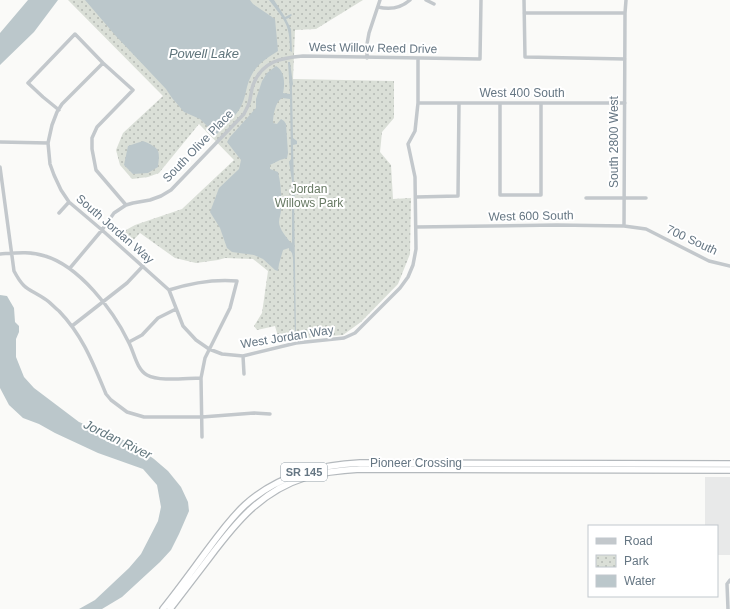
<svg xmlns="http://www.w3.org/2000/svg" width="730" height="609" font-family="Arial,sans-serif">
	<defs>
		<pattern id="park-dots" width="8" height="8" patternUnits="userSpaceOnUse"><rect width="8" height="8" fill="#dadfd7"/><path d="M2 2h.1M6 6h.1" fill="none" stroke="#b4b9b4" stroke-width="1.8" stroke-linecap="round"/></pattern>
	</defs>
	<rect width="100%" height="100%" fill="#fafaf8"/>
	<!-- built -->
	<path fill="#e8e9e9" d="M705,477H730V555H717V526H705Z"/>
	<!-- park -->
	<path fill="url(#park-dots)" d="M68,0H363L316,29L295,30L293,79L394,81V118L382,132L380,152L391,165L393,199L411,198L410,254L398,284L361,322L343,335L295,339L280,343L275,326L257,330L254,326L262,313L268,271L253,259L225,258L218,260L196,263L175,258L140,233L128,246L119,238L126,230L135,225L182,209L234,160L199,124L159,173L148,177L132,179L120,165L116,150L123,133L163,96Z"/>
	<!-- water -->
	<path fill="#bbc7cb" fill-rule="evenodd" d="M28,0H58L34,32L0,65V33Z
		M85,0H250L253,4L275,19L278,51C262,61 252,68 247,87C245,95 244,102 239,110C233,119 223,127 216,135L200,119L184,112L172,98L166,89L115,35Z
		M269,0H274L285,17L291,14L292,15L289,18L286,19L291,29L292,52L290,51C290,24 285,21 269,0Z
		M288,62H290L293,84L292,87L293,138L297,141V144L293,145L294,189L297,192L294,197L296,334L298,337L297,339L295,337L293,258L292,253L289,249V248L283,250L279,264L278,271L275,270L263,259L254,255L232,252L227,248L220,228L210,212L219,188L239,169L241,160L227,142L230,137L256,108V99L262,81L267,73L276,66C285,71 285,84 283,93L290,94ZM282,98L290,99L291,159L289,162L292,181V242L291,243C287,238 279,229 279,222C279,218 281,214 281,210C282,198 281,184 278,172L270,169V165L280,160L287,158L288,153L286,124L284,121L281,119L277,124L273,123C273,116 275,102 282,98Z
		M143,141C160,148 160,150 158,167L148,173L133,174L124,165L128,146Z
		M0,295L7,296L14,308L15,322L19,326V332L16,339V357L24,377L34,388L79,422L131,443L154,459L168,471L181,487L188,502L189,511L179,534L171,550L160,562L122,597L102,609H79L95,600L129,568L141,554L158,521L161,507L157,485L143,469L98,453L55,433L39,424L23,418L9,405L0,388Z"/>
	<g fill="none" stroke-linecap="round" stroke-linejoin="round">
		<defs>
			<path id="trunk" d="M163,609C179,589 194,568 209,548C220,533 231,518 245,505C277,476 318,465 360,463L730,464
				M170,609C183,592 196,575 209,558C236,522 261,491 306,477C323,472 342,470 360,469L730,470"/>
		</defs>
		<!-- trunk casing -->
		<use href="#trunk" stroke="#b4b9bd" stroke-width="8"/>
		<!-- minor -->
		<path stroke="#c3c8cc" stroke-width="3.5" d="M426,0L434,4
			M524,0L525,57L625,59
			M378,7C390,10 401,8 410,0
			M524,13H625
			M367,58V44L369,33L380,0
			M103,63L62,104L57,112L52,125L48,143L50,164L54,175L61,190L69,202L102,230L169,290L183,326L196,340L209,349L222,354L243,356L296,343L344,338L355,333L400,288L408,277L413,265L416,249L415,177L408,144L415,131L418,103V58
			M418,103H625
			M500,103V195H541V103
			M59,110L43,97L28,83L75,34L103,63L133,90L97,127L92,138V149L96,170L126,205
			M0,142L48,143
			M0,167L14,271C24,290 28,288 45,299C50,302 54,307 59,311C83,336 93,363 106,394L111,400L127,412L144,417H202L254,413L270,414
			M416,197L458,196L459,103
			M586,198H646
			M59,213L69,202
			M624,226L625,13L626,0
			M416,227L557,225L624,226L646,229L709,261L730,266
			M0,254C15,253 30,251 45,256C79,266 113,310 128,341C134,351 136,369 147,375C160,382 186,378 201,378
			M70,268L102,230L114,213L126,205L133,203L150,200L161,196L171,190L244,114C245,111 248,107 249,103C251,97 251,91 253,85C262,61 281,58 303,56L480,59L481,0
			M169,290C191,283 214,279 237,281L230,308L205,358L201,378L202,437
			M72,326L127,283L143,266
			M129,342L142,335L158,318L176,309
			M243,356L244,374
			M728,609L727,584L730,580"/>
		<!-- trunk -->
		<use href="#trunk" stroke="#fff" stroke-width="5.5"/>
	</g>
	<g text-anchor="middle" stroke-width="4" stroke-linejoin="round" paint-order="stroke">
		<!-- shield labels -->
		<rect fill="#fff" stroke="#939fa8" stroke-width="1" x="281" y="463" width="46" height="18" rx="3"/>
		<g font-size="11" font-weight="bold" fill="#657683">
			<text x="304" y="476">SR 145</text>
		</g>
		<!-- street labels -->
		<g font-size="12" fill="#657683" stroke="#fff">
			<text transform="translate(373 48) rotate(1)" y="4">West Willow Reed Drive</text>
			<text x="522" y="97">West 400 South</text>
			<text transform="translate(614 142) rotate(-90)" y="4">South 2800 West</text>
			<text transform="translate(198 146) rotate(-46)" y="4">South Olive Place</text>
			<text transform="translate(531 216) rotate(-1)" y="4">West 600 South</text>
			<text transform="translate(115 229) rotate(41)" y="4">South Jordan Way</text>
			<text transform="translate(692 240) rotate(25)" y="4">700 South</text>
			<text transform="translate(287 337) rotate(-9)" y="4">West Jordan Way</text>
			<text x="416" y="467">Pioneer Crossing</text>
		</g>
		<!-- park labels -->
		<g font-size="12" fill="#687a64" stroke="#fff">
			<text x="309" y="193">Jordan<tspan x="309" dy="14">Willows Park</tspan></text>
		</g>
		<!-- water labels -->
		<g font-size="13" font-style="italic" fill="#60757c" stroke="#fff">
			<text x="204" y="58">Powell Lake</text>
			<text transform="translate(118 439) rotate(26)" y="5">Jordan River</text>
		</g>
	</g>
	<!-- legend -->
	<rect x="588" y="525" width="130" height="72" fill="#ffffff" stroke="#c1c8cd"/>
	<rect x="596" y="538" width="20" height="6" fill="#c3c8cc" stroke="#c1c8cd"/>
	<text x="624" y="545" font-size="12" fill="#657683">Road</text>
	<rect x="596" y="555" width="20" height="12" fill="url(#park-dots)" stroke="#c1c8cd"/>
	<text x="624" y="565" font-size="12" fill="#657683">Park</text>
	<rect x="596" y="575" width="20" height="12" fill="#bbc7cb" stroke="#c1c8cd"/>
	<text x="624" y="585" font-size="12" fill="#657683">Water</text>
</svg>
